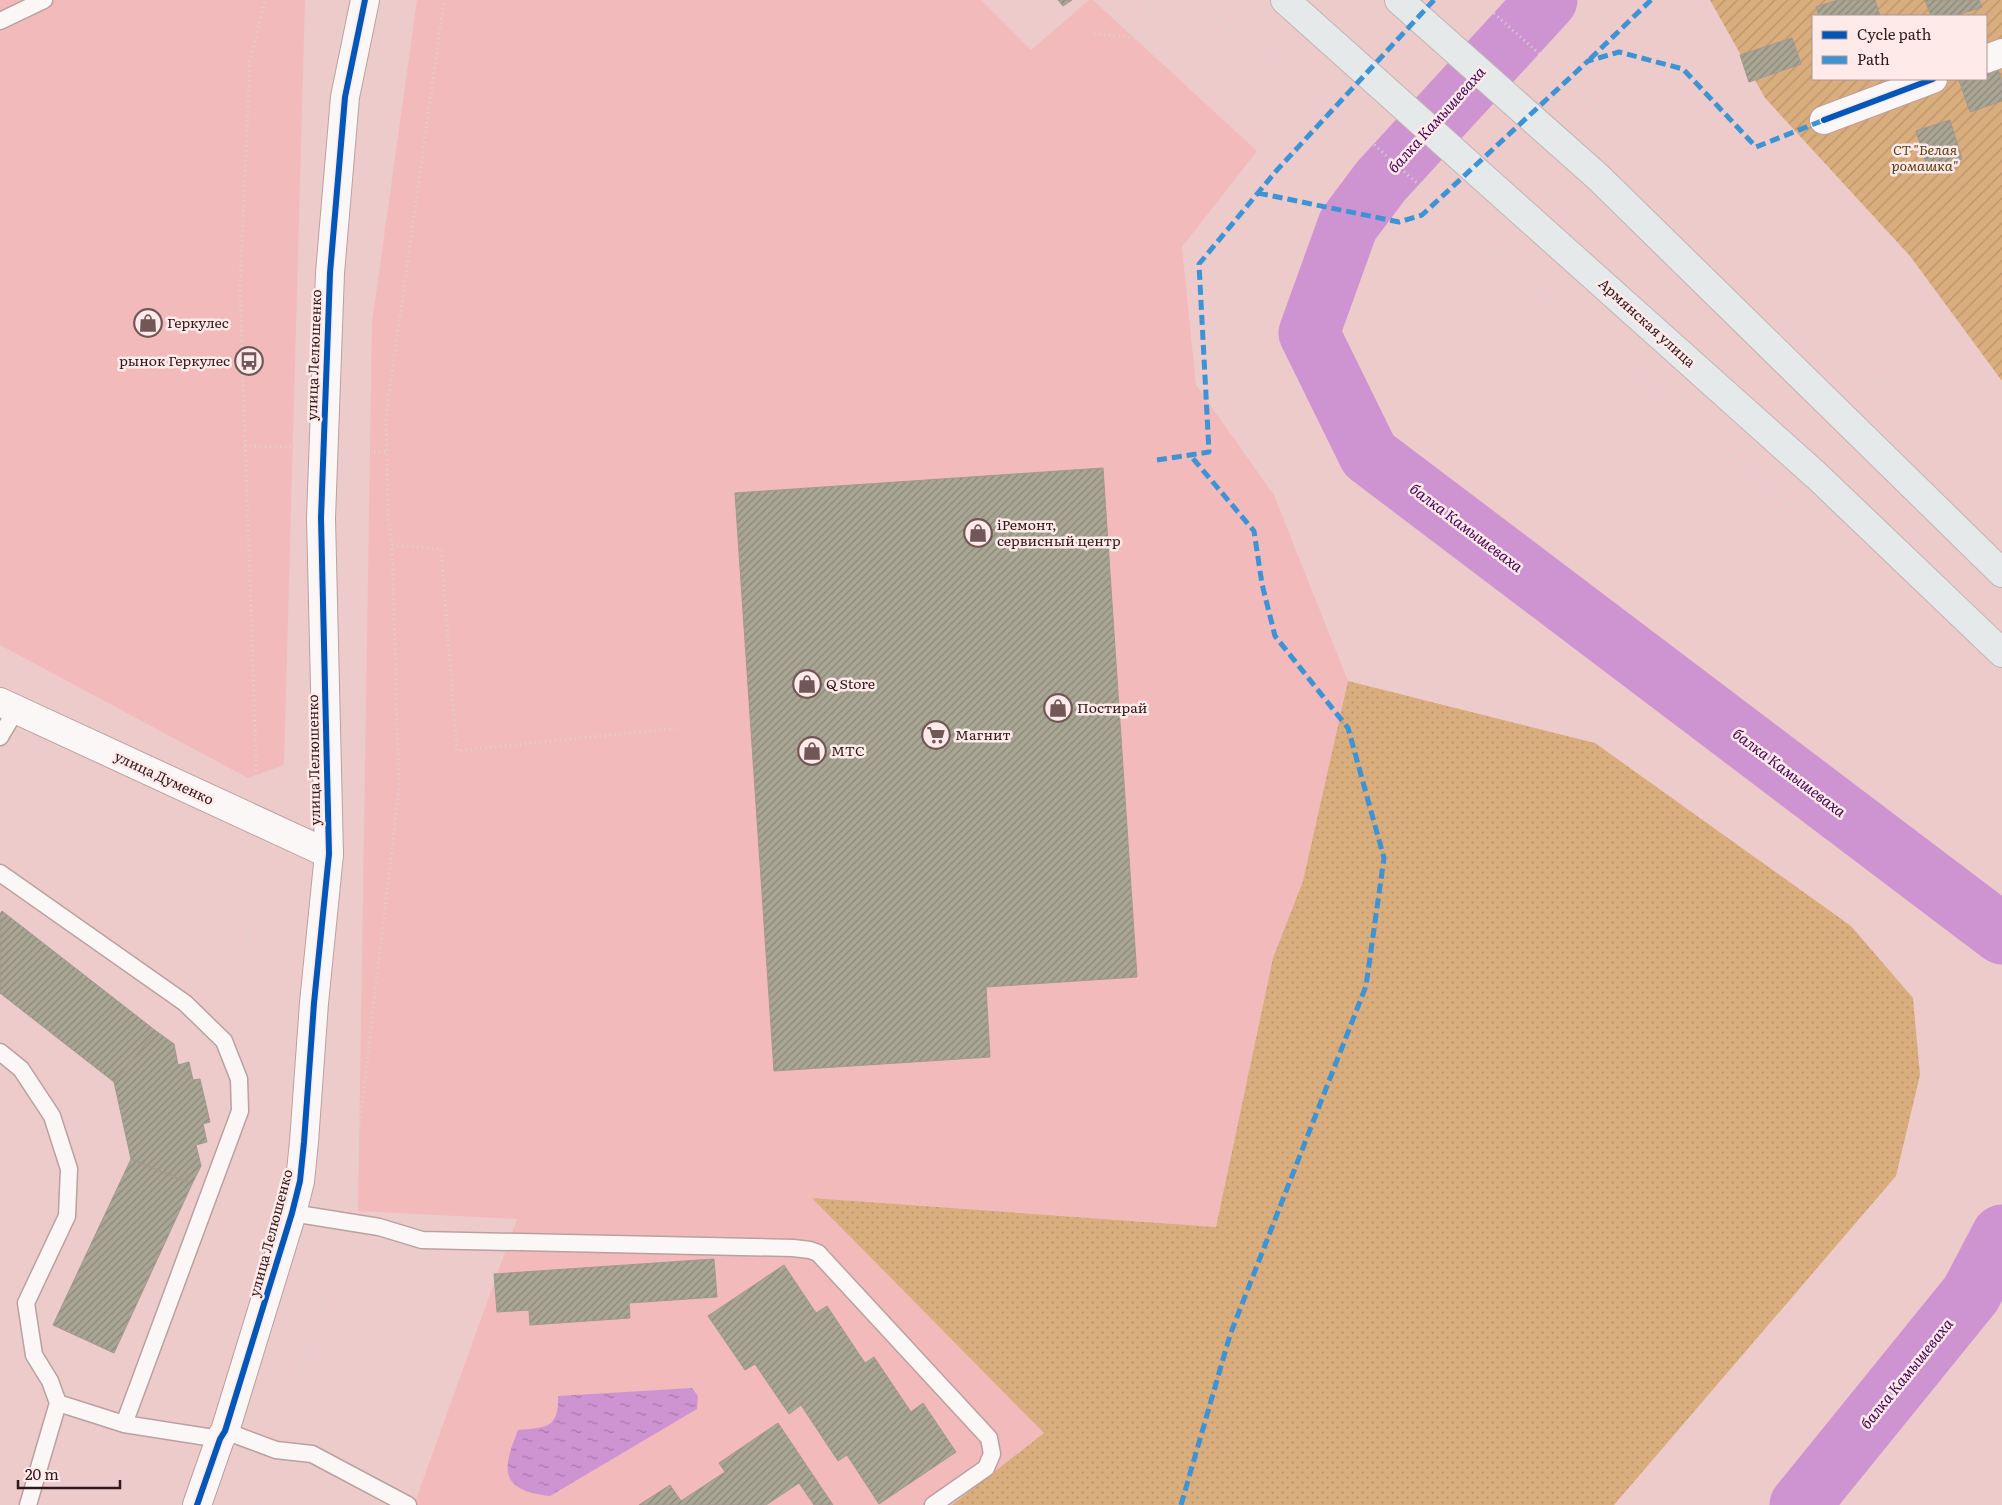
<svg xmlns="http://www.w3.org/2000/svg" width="2002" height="1505" font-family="Literata,serif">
	<defs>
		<pattern id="grass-dots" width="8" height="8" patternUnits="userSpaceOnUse" patternTransform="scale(1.25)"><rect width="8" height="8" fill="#d9ad7d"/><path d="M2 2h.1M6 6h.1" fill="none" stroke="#bb946b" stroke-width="1.8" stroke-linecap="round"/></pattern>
		<pattern id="garden-furrows" width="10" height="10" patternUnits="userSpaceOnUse" patternTransform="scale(1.25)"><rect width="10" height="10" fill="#d9ad7d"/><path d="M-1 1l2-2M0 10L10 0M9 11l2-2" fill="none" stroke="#bb946b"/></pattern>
		<pattern id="water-ripples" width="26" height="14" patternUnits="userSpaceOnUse" patternTransform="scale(1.25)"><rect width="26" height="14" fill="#ce94d2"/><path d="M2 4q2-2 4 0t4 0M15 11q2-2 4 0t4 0" fill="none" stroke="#a878aa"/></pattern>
		<pattern id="building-hatch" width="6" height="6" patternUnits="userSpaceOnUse" patternTransform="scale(1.25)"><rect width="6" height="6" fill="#a9a695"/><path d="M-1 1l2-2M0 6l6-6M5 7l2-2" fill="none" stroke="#8a8679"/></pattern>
	</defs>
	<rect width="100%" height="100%" fill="#eecbcb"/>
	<!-- built -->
	<path fill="#f2babb" d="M0,0H305L284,765L248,778L0,645Z
		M417,0H981L1031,50L1089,0H1093L1257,151L1182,247L1196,385L1274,495L1348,681L1303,881L1273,958L1216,1227L813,1198L1044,1433L952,1505H414L517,1219L358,1211L372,323Z"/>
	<!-- grass -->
	<path fill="url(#grass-dots)" d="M1348,681L1595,743L1851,926L1913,998L1920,1075L1896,1176L1614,1505H952L1044,1433L812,1198L1216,1227L1273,958L1303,881Z"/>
	<!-- garden -->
	<path fill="url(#garden-furrows)" fill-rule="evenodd" d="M1710,0H2002V381L1910,256L1765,98ZM1813,16H1986V79H1813Z"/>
	<!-- water -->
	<path fill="url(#water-ripples)" d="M692,1388L698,1396L697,1409L550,1496C499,1490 502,1470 518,1430C546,1427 559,1429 558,1396Z"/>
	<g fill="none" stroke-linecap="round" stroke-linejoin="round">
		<!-- river -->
		<path stroke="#ce94d2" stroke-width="61" d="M1547,0L1381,181L1348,225L1309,333L1369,455L2002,934
			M1800,1505L1971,1294L2002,1235"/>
	</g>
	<!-- building -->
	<path fill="url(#building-hatch)" stroke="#a29890" d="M1058,0H1072L1063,6Z
		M1838,0H1875L1880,16H1819L1816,7Z
		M1925,0H1979L1982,7L1954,16H1931Z
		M1792,38L1801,64L1749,82L1740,55Z
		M1997,66L2002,81V101L1970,112L1959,80L1986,79V70Z
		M1950,120L1962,159L1928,169L1916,131Z
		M1103,468L1137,977L986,987L990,1057L774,1071L735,493Z
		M2,911L156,1031L114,1082L0,993V914Z
		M156,1031L174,1044L178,1065L189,1062L193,1080L200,1079L210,1122L203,1124L207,1142L196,1145L201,1166L192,1184L131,1159L114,1082Z
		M131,1159L192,1184L114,1353L53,1325Z
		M714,1259L717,1297L629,1303L630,1318L530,1325L529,1310L497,1312L494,1274Z
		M784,1265L816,1313L827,1306L865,1363L874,1357L911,1412L923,1403L956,1452L879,1504L847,1455L838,1461L801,1405L789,1414L755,1364L745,1370L708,1316Z
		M778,1423L833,1505H814L799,1483L766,1505H639L670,1485L681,1501L725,1472L719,1463Z"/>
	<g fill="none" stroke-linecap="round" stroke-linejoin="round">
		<defs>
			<path id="lane" d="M0,21L44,0
				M0,737L16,710
				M0,873L185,1003L224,1041L239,1079L240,1111L124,1424
				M0,1052L21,1069L52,1116L69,1169L67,1216L26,1303L34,1355L50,1381L58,1403L124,1424L220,1439
				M292,1213L379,1227L422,1240L793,1248L810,1250L818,1253L989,1438L992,1454L986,1468L933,1505
				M225,1431L276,1450L312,1454L408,1505
				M28,1505L58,1403"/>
			<path id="street" d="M1986,59L2002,53
				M1824,120L1933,79
				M0,702L329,854"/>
			<path id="secondary" d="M197,1505L220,1439L225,1431L292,1213L300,1181L304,1142L314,1003L329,854L321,518L330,273L345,97L365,0"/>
			<path id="primary" d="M1285,0L1817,476L2002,653
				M1399,0L1598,177L2002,573"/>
		</defs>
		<!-- lane casing -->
		<use href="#lane" stroke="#bba0a0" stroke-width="19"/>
		<!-- street casing -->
		<use href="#street" stroke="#bba0a0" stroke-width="30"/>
		<!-- secondary casing -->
		<use href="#secondary" stroke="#bba0a0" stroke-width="30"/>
		<!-- primary casing -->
		<use href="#primary" stroke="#c3b2b2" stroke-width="30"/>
		<!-- path -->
		<path stroke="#ded3d3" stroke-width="3" stroke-dasharray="1 4" stroke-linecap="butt" d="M1190,0L1284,64L1514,270L1869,573
			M1479,0L1634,138L2002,504
			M1094,34L1144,39L1152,0
			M245,446L293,447
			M354,450L386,452
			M392,545L388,515L386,417L444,0
			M1991,683L2002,693
			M255,786L256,756L240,288L250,61L265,0
			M230,1012L246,994L252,854
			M353,1197L358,1138L399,789L392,545L441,549L457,751L677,728
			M283,1426L340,1246
			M257,1505L267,1475"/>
		<!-- lane -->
		<use href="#lane" stroke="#fcf7f7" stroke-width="16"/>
		<!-- street -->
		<use href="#street" stroke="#fcf7f7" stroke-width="28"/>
		<!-- secondary -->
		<use href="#secondary" stroke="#fcf7f7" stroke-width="28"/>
		<!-- primary -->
		<use href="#primary" stroke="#e6e9ea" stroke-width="28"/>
		<!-- quiet -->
		<path stroke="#3d93d4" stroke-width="5" stroke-dasharray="10 5" stroke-linecap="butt" d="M1590,59L1651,0
			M1258,193L1399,222L1422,215L1588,61L1619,52L1683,69L1756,147L1824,120
			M1157,460L1209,452L1199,264L1277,170L1434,0
			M1181,1505L1230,1335L1366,986L1384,858L1348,728L1275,636L1262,584L1254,531L1190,455"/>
		<defs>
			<path id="cycleway" d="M1824,120L1933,79
				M197,1505L220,1439L225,1431L292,1213L300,1181L304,1142L314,1003L329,854L321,518L330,273L345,97L365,0"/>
		</defs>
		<!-- cycleway casing -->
		<use href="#cycleway" stroke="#ffeaea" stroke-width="9"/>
		<!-- cycleway -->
		<use href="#cycleway" stroke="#0057b8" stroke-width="6"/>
	</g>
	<!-- icons -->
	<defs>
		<symbol id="shop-ring" viewBox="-11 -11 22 22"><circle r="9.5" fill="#ffeaea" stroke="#725757" stroke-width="1.5"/><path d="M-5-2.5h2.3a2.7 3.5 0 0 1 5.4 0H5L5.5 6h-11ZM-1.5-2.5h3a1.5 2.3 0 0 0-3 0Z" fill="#725757"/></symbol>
		<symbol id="bus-ring" viewBox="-11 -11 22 22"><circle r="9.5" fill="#ffeaea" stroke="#725757" stroke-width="1.5"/><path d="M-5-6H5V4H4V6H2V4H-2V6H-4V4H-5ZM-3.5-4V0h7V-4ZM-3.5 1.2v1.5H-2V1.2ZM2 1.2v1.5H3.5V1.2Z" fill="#725757"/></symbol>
		<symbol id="supermarket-ring" viewBox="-11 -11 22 22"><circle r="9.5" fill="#ffeaea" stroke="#725757" stroke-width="1.5"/><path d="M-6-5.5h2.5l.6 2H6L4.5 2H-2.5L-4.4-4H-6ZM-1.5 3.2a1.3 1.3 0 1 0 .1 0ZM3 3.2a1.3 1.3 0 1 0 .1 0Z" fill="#725757"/></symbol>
	</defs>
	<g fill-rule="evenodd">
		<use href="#shop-ring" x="132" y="307" width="32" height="32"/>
		<use href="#bus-ring" x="233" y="345" width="32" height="32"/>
		<use href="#shop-ring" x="962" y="517" width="32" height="32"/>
		<use href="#shop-ring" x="791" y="668" width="32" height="32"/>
		<use href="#shop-ring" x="1042" y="692" width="32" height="32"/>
		<use href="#supermarket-ring" x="920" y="719" width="32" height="32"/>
		<use href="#shop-ring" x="796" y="735" width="32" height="32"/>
	</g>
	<g text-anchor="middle" stroke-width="5" stroke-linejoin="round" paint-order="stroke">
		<!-- park labels -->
		<g font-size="14" font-style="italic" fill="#583f12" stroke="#ffeaea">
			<text x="1925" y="155">СТ "Белая<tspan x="1925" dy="16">ромашка"</tspan></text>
		</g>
		<!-- poi labels -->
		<g font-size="14" fill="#301919" stroke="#ffeaea" text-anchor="start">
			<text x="167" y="328">Геркулес</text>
			<text x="230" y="366" text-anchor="end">рынок Геркулес</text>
			<text x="997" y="530">iРемонт,<tspan x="997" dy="16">сервисный центр</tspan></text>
			<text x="826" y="689">Q Store</text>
			<text x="1077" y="713">Постирай</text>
			<text x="955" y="740">Магнит</text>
			<text x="831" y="756">МТС</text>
		</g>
		<!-- street labels -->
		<g font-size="14" fill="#301919" stroke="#ffeaea">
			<text transform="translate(1647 323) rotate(42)" y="5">Армянская улица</text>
			<text transform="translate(314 355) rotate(-88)" y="5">улица Лелюшенко</text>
			<text transform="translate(314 760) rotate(-91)" y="5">улица Лелюшенко</text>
			<text transform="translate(164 778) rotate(25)" y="5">улица Думенко</text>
			<text transform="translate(271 1233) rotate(-75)" y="5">улица Лелюшенко</text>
		</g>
		<!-- water labels -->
		<g font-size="15" font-style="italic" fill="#470256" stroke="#ffeaea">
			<text transform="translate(1437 120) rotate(-48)" y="5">балка Камышеваха</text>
			<text transform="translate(1466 528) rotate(37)" y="5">балка Камышеваха</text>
			<text transform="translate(1789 773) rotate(37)" y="5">балка Камышеваха</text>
			<text transform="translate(1907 1374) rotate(-51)" y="5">балка Камышеваха</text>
		</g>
	</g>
	<!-- legend -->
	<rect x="1812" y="15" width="175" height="65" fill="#ffeaea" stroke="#ac9696"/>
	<rect x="1822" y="31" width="25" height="8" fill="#0057b8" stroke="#ac9696"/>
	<text x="1857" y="40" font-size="15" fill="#301919">Cycle path</text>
	<rect x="1822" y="56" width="25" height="8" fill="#3d93d4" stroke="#ac9696"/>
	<text x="1857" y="65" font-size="15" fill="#301919">Path</text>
	<!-- scale -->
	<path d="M18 1480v8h102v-8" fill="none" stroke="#301919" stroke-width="2.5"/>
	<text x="25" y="1480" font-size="15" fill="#301919" stroke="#ffeaea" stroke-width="4" paint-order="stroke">20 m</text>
</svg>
